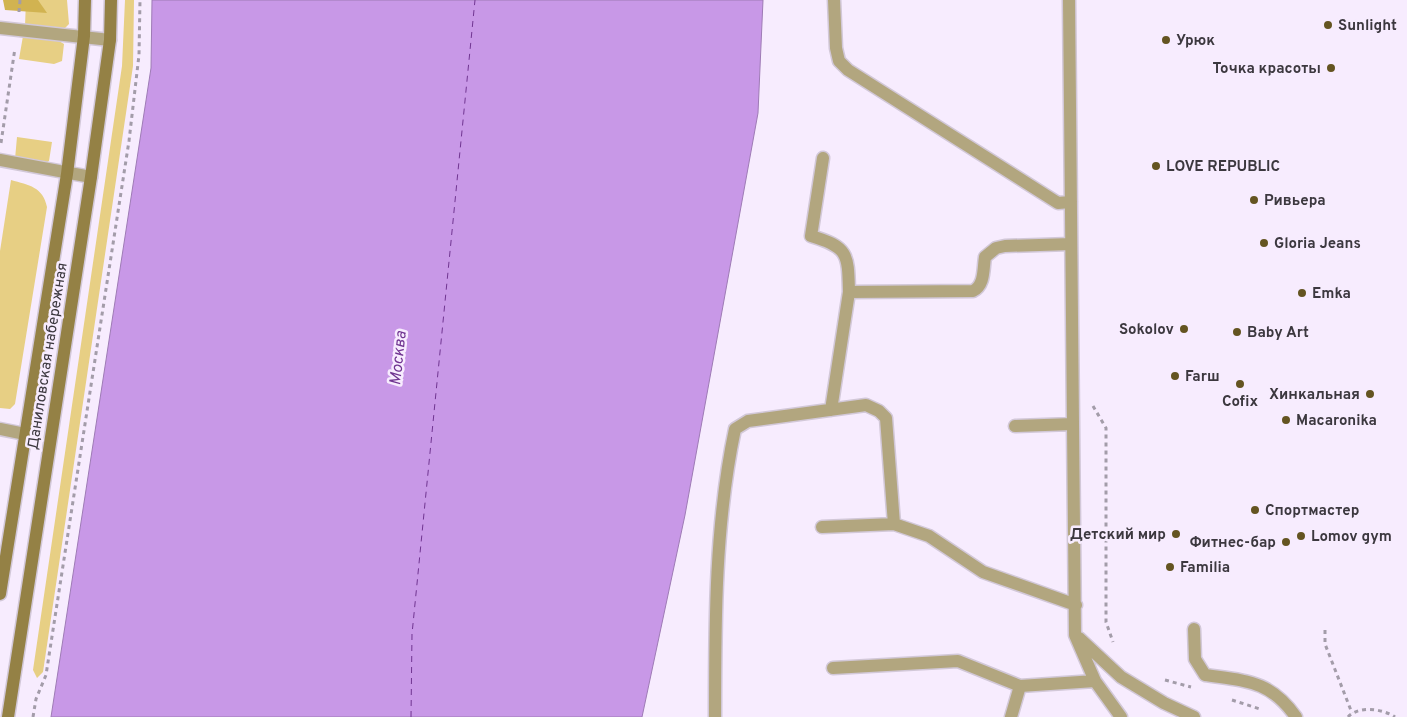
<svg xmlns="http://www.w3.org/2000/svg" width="1407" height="717" font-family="Overpass,sans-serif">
	<rect width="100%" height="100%" fill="#f7ecfe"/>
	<!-- green -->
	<path fill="#e7cf84" d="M26,0H67L69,24L63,30L25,26Z
		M125,0H134L133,66L43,672L37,678L33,670L122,66Z
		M23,36L59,41L64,44L62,61L54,64L19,59Z
		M17,137L52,142L49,161L43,164L15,159Z
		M11,180C29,185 43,187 47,207L15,404L10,409L0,408V251Z"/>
	<!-- forest -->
	<path fill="#d1b351" d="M3,0H38L47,13L5,10Z"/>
	<!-- water -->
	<path fill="#c898e7" stroke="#9e7bb5" d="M152,0H763L758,113L685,515L642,717H51L151,68Z"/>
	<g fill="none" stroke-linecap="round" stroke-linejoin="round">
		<!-- ferry -->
		<path stroke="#703591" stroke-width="1" stroke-dasharray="6 5" stroke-linecap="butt" d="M411,717L412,634L475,0"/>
		<defs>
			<path id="service" d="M834,0L836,48L839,61L848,70L1058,203L1071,202
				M1069,0L1075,635L1095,681L1121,717
				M0,28L110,40
				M823,158L811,236C849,247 848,255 849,292L831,410
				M0,160L91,177
				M849,292L973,291C985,285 983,269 985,257L996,248L1005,246L1071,244
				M1015,426L1073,424
				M0,429L25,434
				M822,527L894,524L929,536L983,572L1076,605
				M1194,629L1195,659L1205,675C1246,681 1270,680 1296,717
				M1079,638L1121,677L1164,703L1194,717
				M833,668L958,661L1020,686L1095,681
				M715,717C715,621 715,523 735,429L748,421L866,405L879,411L886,418L894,524
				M1011,717L1020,686"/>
			<path id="secondary" d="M0,594L67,174L84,36L85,0
				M8,717L91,177L110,40L111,0"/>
		</defs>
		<!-- service casing -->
		<use href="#service" stroke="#d2c8d8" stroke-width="15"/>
		<!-- secondary casing -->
		<use href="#secondary" stroke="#d2c8d8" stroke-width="15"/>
		<!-- path -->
		<path stroke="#a39ca9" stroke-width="3" stroke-dasharray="4 4" stroke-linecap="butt" d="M19,12L20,0
			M1,143L15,48
			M1093,406L1106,428V622L1113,642
			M1325,630V644L1352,713
			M1165,680L1191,687
			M1232,700L1260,709
			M33,717L36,699L46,675L129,141L139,55L140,0
			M1348,717C1359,705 1383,709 1395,717"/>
		<!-- service -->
		<use href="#service" stroke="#b2a67f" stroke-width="12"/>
		<!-- secondary -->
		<use href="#secondary" stroke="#948145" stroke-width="12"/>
	</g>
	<!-- markers -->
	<g fill="#645421" stroke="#f7ecfe" stroke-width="2">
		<circle cx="1328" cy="25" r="5"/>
		<circle cx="1166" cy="40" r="5"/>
		<circle cx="1331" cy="68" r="5"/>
		<circle cx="1156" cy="166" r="5"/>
		<circle cx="1254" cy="200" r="5"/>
		<circle cx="1264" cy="243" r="5"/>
		<circle cx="1302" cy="293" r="5"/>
		<circle cx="1184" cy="329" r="5"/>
		<circle cx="1237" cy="332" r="5"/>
		<circle cx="1175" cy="376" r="5"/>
		<circle cx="1240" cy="384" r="5"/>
		<circle cx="1370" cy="394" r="5"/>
		<circle cx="1286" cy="420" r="5"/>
		<circle cx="1255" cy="510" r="5"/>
		<circle cx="1176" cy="534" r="5"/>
		<circle cx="1301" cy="536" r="5"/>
		<circle cx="1286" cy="542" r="5"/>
		<circle cx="1170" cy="567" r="5"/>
	</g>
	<g text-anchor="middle" stroke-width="5" stroke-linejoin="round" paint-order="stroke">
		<!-- poi labels -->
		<g font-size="15" font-weight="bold" fill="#3c383f" stroke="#f7ecfe" text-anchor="start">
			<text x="1338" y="30">Sunlight</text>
			<text x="1176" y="45">Урюк</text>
			<text x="1321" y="73" text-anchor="end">Точка красоты</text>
			<text x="1166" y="171">LOVE REPUBLIC</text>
			<text x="1264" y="205">Ривьера</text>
			<text x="1274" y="248">Gloria Jeans</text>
			<text x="1312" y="298">Emka</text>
			<text x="1174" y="334" text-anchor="end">Sokolov</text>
			<text x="1247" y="337">Baby Art</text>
			<text x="1185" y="381">Farш</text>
			<text x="1360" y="399" text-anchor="end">Хинкальная</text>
			<text x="1240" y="406" text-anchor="middle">Cofix</text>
			<text x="1296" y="425">Macaronika</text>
			<text x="1265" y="515">Спортмастер</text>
			<text x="1166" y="539" text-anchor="end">Детский мир</text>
			<text x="1311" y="541">Lomov gym</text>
			<text x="1276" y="547" text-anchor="end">Фитнес-бар</text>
			<text x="1180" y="572">Familia</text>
		</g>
		<!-- street labels -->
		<g font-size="15" fill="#3c383f" stroke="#f7ecfe">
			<text transform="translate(47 356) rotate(-81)" y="5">Даниловская набережная</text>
		</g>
		<!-- water labels -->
		<g font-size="16" font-style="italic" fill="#703591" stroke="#f7ecfe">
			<text transform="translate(397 358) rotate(-84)" y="6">Москва</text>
		</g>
	</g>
</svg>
